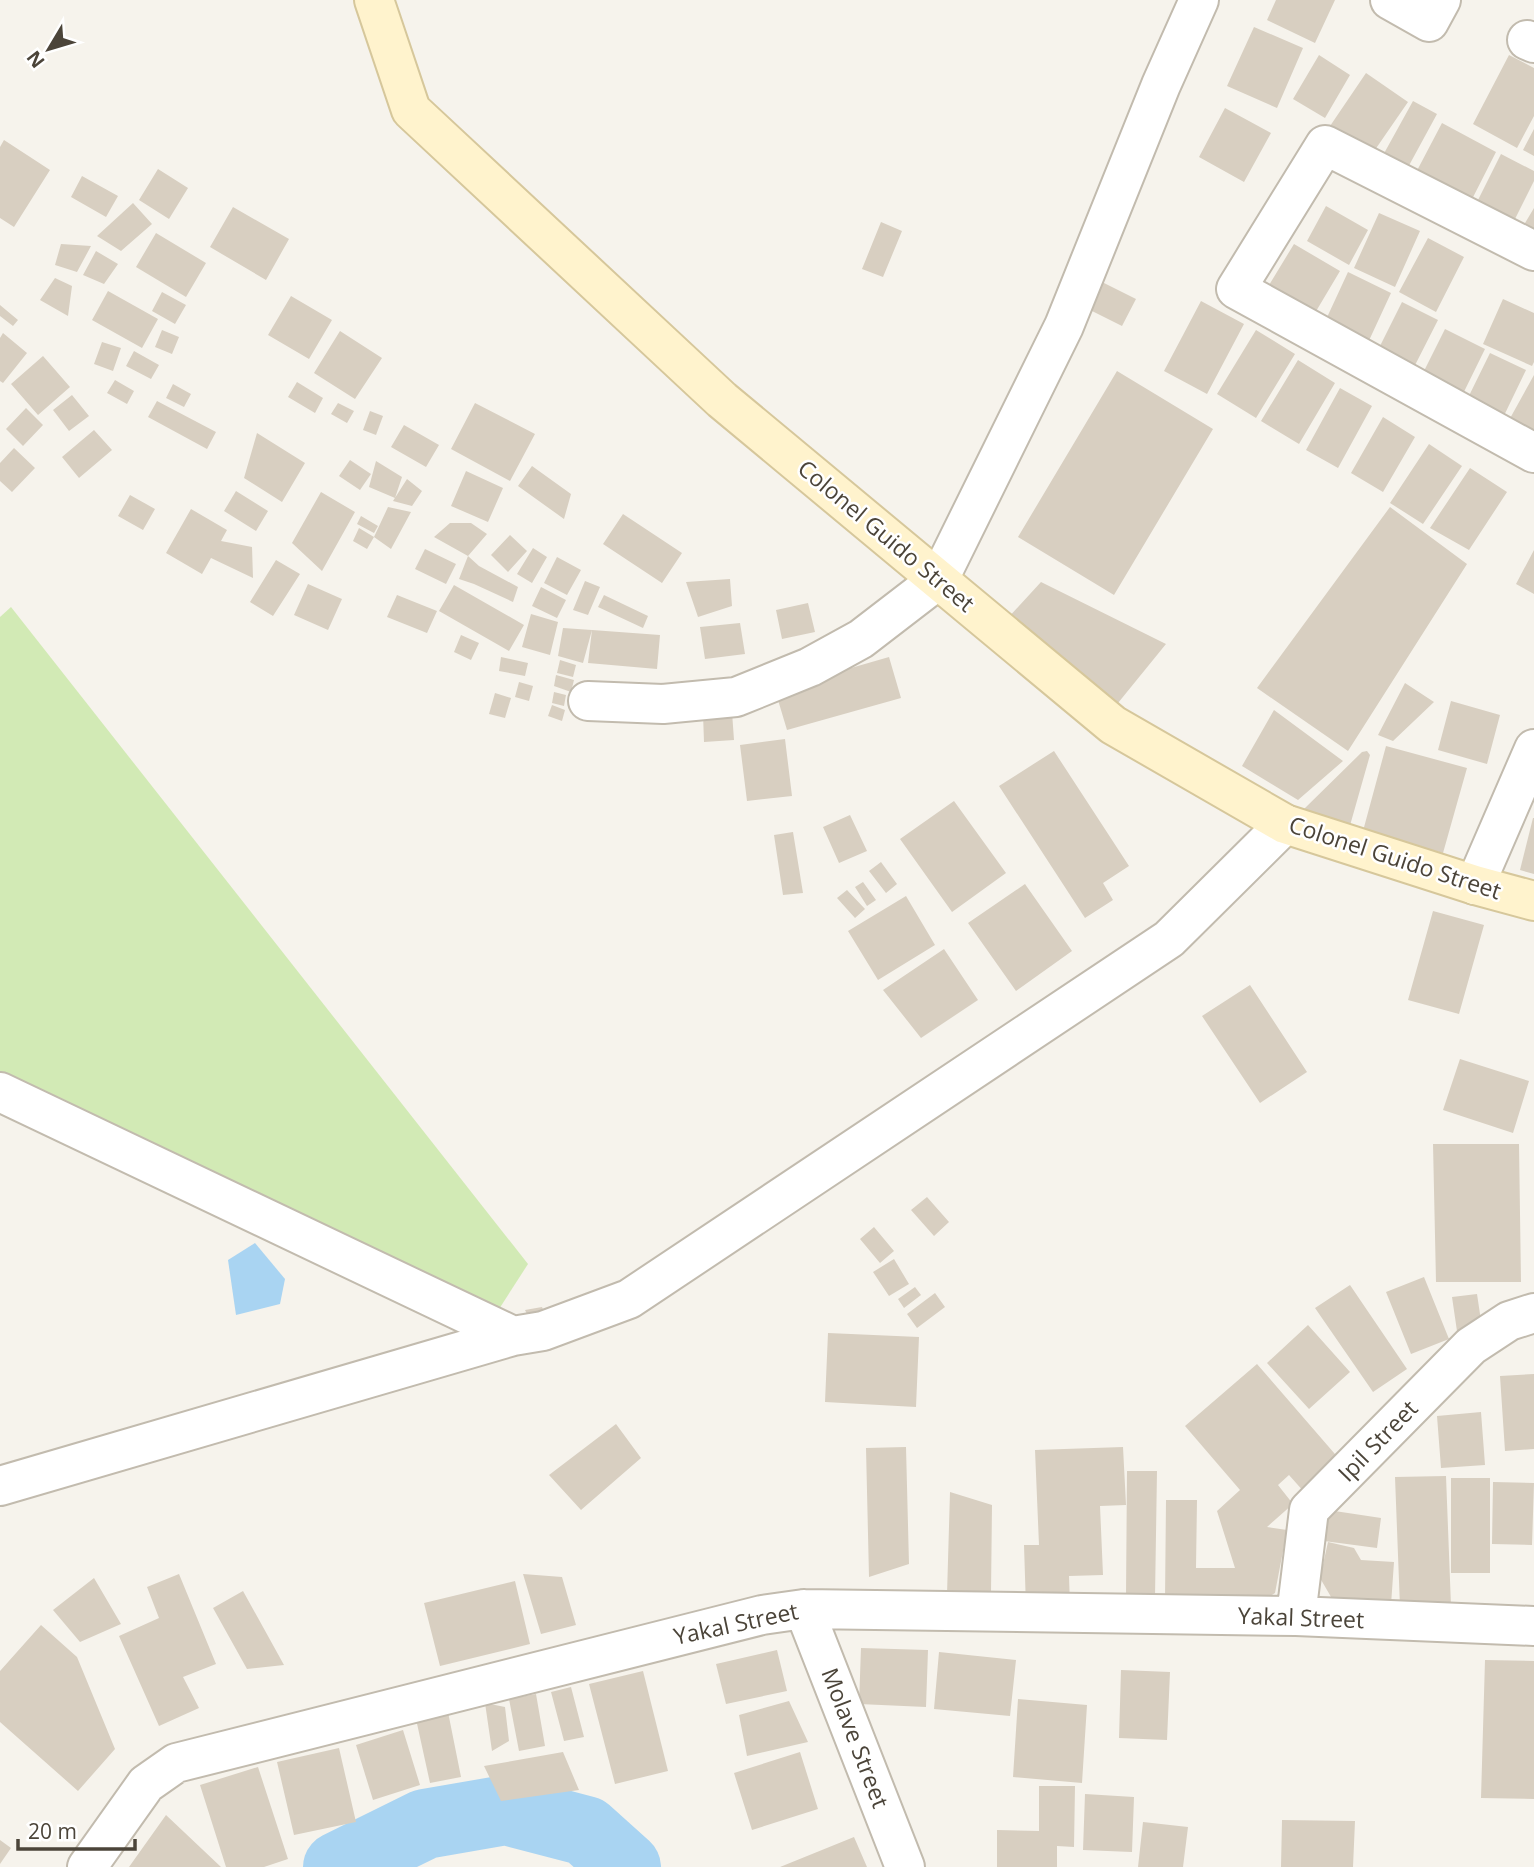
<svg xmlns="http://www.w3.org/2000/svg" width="1534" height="1867" font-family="'Open Sans',sans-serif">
	<rect width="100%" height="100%" fill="#f6f3ec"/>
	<!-- green -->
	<path fill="#d2eab5" d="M11,607L528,1264L492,1320L0,1079V617Z"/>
	<!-- water -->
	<path fill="#a9d4f2" d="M255,1243L285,1279L280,1304L236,1315L228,1260Z"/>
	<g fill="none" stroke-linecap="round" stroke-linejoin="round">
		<!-- river -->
		<path stroke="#a9d4f2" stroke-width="70" d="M338,1867L425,1824L506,1810L586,1831L626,1867"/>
	</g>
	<!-- building -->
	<path fill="#d8cfc1" d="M1276,0H1335L1315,43L1267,20Z
		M1254,27L1303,48L1277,108L1227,86Z
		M1319,55L1350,75L1325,118L1293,99Z
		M1509,55L1534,68V116L1517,148L1473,124Z
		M1366,73L1408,102L1368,160L1326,132Z
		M1413,101L1437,114L1406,171L1382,157Z
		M1225,108L1271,133L1244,182L1199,157Z
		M1442,123L1496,152L1466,211L1411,182Z
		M1534,129V156L1523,150Z
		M4,140L50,170L14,227L0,218V147Z
		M1501,154L1534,171V181L1508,233L1471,214Z
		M158,169L188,188L169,219L139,200Z
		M82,176L118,196L106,217L71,197Z
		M133,203L152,224L121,251L97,236Z
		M1326,206L1368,230L1349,265L1307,241Z
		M233,207L289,239L266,280L210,247Z
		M1534,208V248L1516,238Z
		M1379,213L1420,231L1395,287L1354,268Z
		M881,222L902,231L883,277L862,269Z
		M156,233L206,263L186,297L136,267Z
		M1428,238L1464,257L1436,312L1399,292Z
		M61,244L91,246L77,272L55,265Z
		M1294,244L1340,271L1312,318L1266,290Z
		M96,251L118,264L104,284L83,275Z
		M1348,272L1391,293L1366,347L1323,326Z
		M55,278L72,286L68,316L40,300Z
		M1102,282L1136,299L1122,326L1088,309Z
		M108,291L158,319L142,348L92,320Z
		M162,292L186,305L175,324L152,311Z
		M291,296L332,320L309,359L268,335Z
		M1503,299L1534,313V362L1532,366L1483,344Z
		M1201,301L1244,324L1207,394L1164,371Z
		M1402,302L1438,320L1410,375L1374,358Z
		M0,305L18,320L13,326L0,316Z
		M1445,329L1485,349L1457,406L1417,385Z
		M162,330L179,337L172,354L155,347Z
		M1256,330L1295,354L1256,418L1217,394Z
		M340,331L382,358L355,399L314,373Z
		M3,333L27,353L3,383L0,381V338Z
		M102,342L121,348L113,371L94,364Z
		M134,351L159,365L151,379L126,366Z
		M1490,353L1526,370L1498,428L1462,410Z
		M43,356L70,387L38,415L11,384Z
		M1298,360L1335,383L1299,444L1261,421Z
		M1117,371L1213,429L1114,595L1018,537Z
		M1534,375V448L1503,431Z
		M115,380L134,391L127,404L107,393Z
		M297,382L323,398L315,413L288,397Z
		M173,384L191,394L184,407L166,398Z
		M1340,388L1372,406L1338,468L1306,450Z
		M72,395L89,416L69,431L53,410Z
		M157,401L216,432L207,449L148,417Z
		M338,403L354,411L347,423L331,414Z
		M475,403L535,434L510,481L451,449Z
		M26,408L43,425L23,446L6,429Z
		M370,411L383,416L376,435L363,430Z
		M1383,417L1415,437L1383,492L1351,473Z
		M404,425L439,445L426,467L391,447Z
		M94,430L112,450L79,478L62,457Z
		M257,433L305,463L282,502L244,478Z
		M1429,444L1462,466L1423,524L1390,503Z
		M14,448L35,468L12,492L0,481V463Z
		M350,460L371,474L360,490L339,476Z
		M376,461L402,477L395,498L369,487Z
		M532,466L571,494L564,519L518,486Z
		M1470,468L1507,492L1469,550L1430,528Z
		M466,471L503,488L488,522L451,506Z
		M407,479L422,491L412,506L393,501Z
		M236,491L268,511L256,531L224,511Z
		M321,492L355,512L322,571L292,543Z
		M130,495L155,509L143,530L118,516Z
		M388,507L411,512L391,549L374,537L367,549L353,541L359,528L374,537Z
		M1390,507L1467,564L1348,751L1257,688Z
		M191,509L227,530L221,541L252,547L253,578L211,558L202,574L166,553Z
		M623,514L682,553L662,583L603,544Z
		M361,516L378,526L374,533L357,524Z
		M450,523H471L487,534L468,556L434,537Z
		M510,535L527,551L508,572L491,555Z
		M533,548L547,557L532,583L517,574Z
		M425,549L456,564L446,584L415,569Z
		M1534,550V594L1516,584Z
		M468,556L479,566L518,587L513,602L474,584L459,579Z
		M557,557L581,570L567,595L544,583Z
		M276,560L300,574L273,616L250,602Z
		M730,579L732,606L698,617L686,582Z
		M585,581L600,587L588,615L573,610Z
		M1041,582L1166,644L1118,703L1006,620Z
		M308,584L342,599L328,630L294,615Z
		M454,585L524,625L509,651L439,611Z
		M541,587L566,600L557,618L532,606Z
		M397,595L437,611L427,633L387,617Z
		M604,595L648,616L643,628L598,607Z
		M808,603L815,632L782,639L776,610Z
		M531,614L558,622L550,655L522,647Z
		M740,623L745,654L705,659L700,627Z
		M563,628L592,630L660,635L657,669L588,663L592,630L583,663L558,656Z
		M461,635L479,643L471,660L454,652Z
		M501,657L528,663L525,676L499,671Z
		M889,657L901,698L787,730L775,690Z
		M560,660L576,665L573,677L557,673Z
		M556,675L574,680L571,692L554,686Z
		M519,682L533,686L529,701L515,697Z
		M1405,683L1434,702L1393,741L1378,735Z
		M554,692L566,695L564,706L552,703Z
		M495,693L511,698L505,718L489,714Z
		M1451,701L1500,715L1487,764L1438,750Z
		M552,705L565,710L562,721L548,716Z
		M1274,710L1343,761L1298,800L1242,766Z
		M732,712L734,740L704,742L703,714Z
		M785,739L792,796L747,801L740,745Z
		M1386,746L1467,768L1443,853L1363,831Z
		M1054,751L1129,866L1103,883L1113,900L1085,918L999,786Z
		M1367,751L1370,755L1349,829L1304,809L1362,752Z
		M954,801L1006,873L952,912L900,839Z
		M850,815L867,851L839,863L823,827Z
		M1533,818H1534V874L1520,870Z
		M793,832L803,893L783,895L774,835Z
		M881,862L897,884L886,893L869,871Z
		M863,882L876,900L867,906L855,887Z
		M1025,884L1072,951L1016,991L968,923Z
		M847,890L865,909L855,918L837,898Z
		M906,896L935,945L878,980L848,931Z
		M1433,911L1484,925L1459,1014L1408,1000Z
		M944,949L978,1000L921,1038L883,990Z
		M1250,985L1307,1072L1260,1103L1202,1016Z
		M1460,1059L1529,1081L1513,1133L1443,1110Z
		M1433,1144H1519L1521,1282H1436Z
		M927,1197L949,1222L934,1236L911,1210Z
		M874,1227L894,1251L880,1263L860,1239Z
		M894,1259L909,1284L889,1296L873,1272Z
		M1424,1277L1449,1339L1411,1354L1386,1292Z
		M1350,1285L1407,1369L1373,1392L1315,1308Z
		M915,1287L921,1295L904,1308L898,1299Z
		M935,1293L945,1307L917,1328L907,1314Z
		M1477,1294L1483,1334L1458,1338L1452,1297Z
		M542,1307L546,1317L529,1318L525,1310Z
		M1308,1325L1350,1372L1309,1409L1267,1363Z
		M828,1333L919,1337L916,1407L825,1402Z
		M1257,1364L1341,1461L1305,1493L1289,1475L1278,1485L1293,1504L1267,1527L1287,1530L1275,1593L1261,1602L1165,1600L1166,1500H1197L1196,1568H1235L1217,1511L1240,1490L1185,1426Z
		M1534,1374V1449L1505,1451L1500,1376Z
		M1481,1412L1485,1465L1441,1468L1437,1416Z
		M616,1424L641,1458L581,1510L549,1475Z
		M906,1447L909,1564L869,1577L866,1448Z
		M1123,1447L1126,1505L1100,1506L1103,1575L1069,1576L1070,1606L1026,1608L1024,1545H1039L1035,1450Z
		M1127,1471H1157L1155,1597L1126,1596Z
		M1446,1476L1451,1606L1400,1607L1395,1477Z
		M1451,1478H1490V1573H1451Z
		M1493,1482L1534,1483L1532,1545L1492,1544Z
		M950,1492L992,1505L991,1594L947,1595Z
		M1328,1510L1381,1518L1377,1548L1324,1541Z
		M1328,1542L1354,1548L1361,1560L1394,1562L1391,1605L1334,1602L1320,1578Z
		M179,1574L216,1664L183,1677L199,1708L159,1726L119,1636L159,1618L147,1587Z
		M523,1574L562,1577L576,1625L541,1634Z
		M94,1578L121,1624L80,1642L53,1610Z
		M515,1581L530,1644L440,1666L424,1603Z
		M243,1591L284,1665L247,1669L213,1608Z
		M41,1625L77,1657L115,1749L78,1791L0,1722V1671Z
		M861,1648L928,1650L926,1707L859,1704Z
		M777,1650L787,1691L726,1704L716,1664Z
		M939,1652L1016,1660L1010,1716L934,1709Z
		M1485,1660L1534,1661V1799L1481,1798Z
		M1121,1670L1170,1672L1167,1740L1119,1738Z
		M643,1671L668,1771L615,1784L589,1684Z
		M571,1687L584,1737L564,1741L551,1692Z
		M536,1694L545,1746L519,1751L509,1699Z
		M1018,1699L1087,1705L1082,1783L1013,1777Z
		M789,1701L808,1742L747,1756L739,1715Z
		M485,1703L505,1707L509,1741L492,1751Z
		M448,1712L461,1777L430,1783L416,1719Z
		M403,1730L420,1785L373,1800L356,1745Z
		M339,1748L356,1822L294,1835L277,1762Z
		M563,1752L579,1790L501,1801L484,1766Z
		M800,1752L818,1809L752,1830L734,1773Z
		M258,1767L288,1859L264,1867H226L200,1785Z
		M1039,1786H1075L1074,1847L1057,1846V1867H997V1830L1039,1831Z
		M1085,1794L1134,1797L1132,1852L1083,1850Z
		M166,1815L221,1867H129Z
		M1282,1820L1355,1821L1353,1867H1281Z
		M1143,1822L1188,1827L1183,1867H1138Z
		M854,1837L867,1867H780Z
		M0,1840L11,1848L0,1864Z"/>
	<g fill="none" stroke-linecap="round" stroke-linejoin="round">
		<defs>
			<path id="street" d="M1390,0L1429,22L1441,0
				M1527,40L1534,43
				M1534,251L1325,145L1236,289L1534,453
				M588,701L663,704L736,697L810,667L861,639L939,579L1064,326L1161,85L1199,0
				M1475,885L1534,749
				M0,1092L513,1336
				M0,1486L513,1336L543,1331L629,1299L1169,939L1285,824
				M804,1609L905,1867
				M1296,1616L1309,1510L1471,1346L1509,1321L1534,1313
				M87,1867L146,1784L176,1763L762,1615L804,1609L1296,1616L1534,1626"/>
			<path id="secondary" d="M374,0L411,110L722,400L1113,725L1285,824L1475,885L1534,901"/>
		</defs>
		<!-- street casing -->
		<use href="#street" stroke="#c2bbae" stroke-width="42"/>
		<!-- secondary casing -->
		<use href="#secondary" stroke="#d6c79b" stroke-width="42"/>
		<!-- street -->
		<use href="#street" stroke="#fff" stroke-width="38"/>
		<!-- secondary -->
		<use href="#secondary" stroke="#fff3cd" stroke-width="38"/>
	</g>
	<g text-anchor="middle" stroke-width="5" stroke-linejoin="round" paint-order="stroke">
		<!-- street labels -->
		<g font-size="23" fill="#4b4439" stroke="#fff">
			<text transform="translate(886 536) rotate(40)" y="8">Colonel Guido Street</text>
			<text transform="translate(1395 858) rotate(18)" y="8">Colonel Guido Street</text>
			<text transform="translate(1378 1441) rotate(-46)" y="8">Ipil Street</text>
			<text transform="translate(1301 1618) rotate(2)" y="8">Yakal Street</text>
			<text transform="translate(736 1624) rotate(-12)" y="8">Yakal Street</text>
			<text transform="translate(855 1738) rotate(69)" y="8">Molave Street</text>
		</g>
	</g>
	<!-- north arrow -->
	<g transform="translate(49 49) rotate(232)" stroke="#ffffff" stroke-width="5" paint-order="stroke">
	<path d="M0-5L12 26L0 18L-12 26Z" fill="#4b4439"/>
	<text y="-10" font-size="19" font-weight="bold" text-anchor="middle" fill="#4b4439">N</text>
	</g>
	<!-- scale -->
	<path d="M18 1839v10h117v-10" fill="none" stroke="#4b4439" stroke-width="3.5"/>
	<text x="28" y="1839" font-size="21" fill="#4b4439" stroke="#ffffff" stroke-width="5" paint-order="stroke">20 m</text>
</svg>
